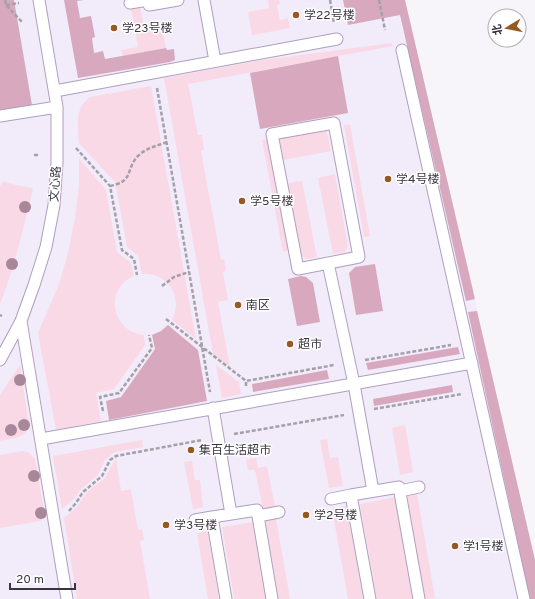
<svg xmlns="http://www.w3.org/2000/svg" width="535" height="599" font-family="Overpass,'Noto Sans SC',sans-serif">
	<rect width="100%" height="100%" fill="#f7f4fa"/>
	<!-- built -->
	<path fill="#f2ebfa" d="M0,0H405L535,560V599H0Z"/>
	<!-- green -->
	<path fill="#fad9e7" d="M268,0H279L280,4L277,5L280,20L288,18L290,28L252,35L248,12L269,8Z
		M140,6L144,26L161,23L166,48L123,56L121,50L138,47L131,8Z
		M391,43L393,46L188,84L198,135H202L204,150L201,151L221,260L224,259L226,271L223,272L228,300L218,302L230,367L213,354L164,78L256,61Z
		M151,86L196,339L172,320C184,298 167,271 142,274L138,256L127,247L115,182L79,143C78,127 74,108 90,97Z
		M350,124L370,236L364,237L344,125Z
		M326,128L331,151L283,160L279,137Z
		M268,139L289,250L283,252L262,140Z
		M79,158L106,190L117,252L131,263L134,276C103,289 112,332 144,335L145,345L114,389L96,393L101,421L56,430L38,333L59,284L68,253L75,218L79,185Z
		M335,174L348,246L345,252L333,254L318,178Z
		M3,181L16,185L33,188C24,227 15,266 0,304V186Z
		M302,181L317,257L307,259L301,255L288,183Z
		M20,365L29,425C26,439 12,438 0,441V395Z
		M216,365L239,382L241,394L222,398Z
		M405,425L413,472L400,475L392,428Z
		M327,439L330,458L338,457L343,486L329,488L320,440Z
		M142,440L143,447L115,452L105,460L97,476L80,490L75,498L62,509L53,456Z
		M23,451L28,452L35,459L45,515L43,519L40,521L0,528V455Z
		M116,458L121,491L131,489L138,530L142,529L144,540L140,541L150,599H77L64,518L77,507L87,492L105,478Z
		M256,458L258,468L267,466L275,507L263,509L255,470H248L246,460Z
		M192,461L195,480H200L203,507L193,509L184,462Z
		M417,493L435,598L425,599L407,495Z
		M396,497L414,599H377L360,504Z
		M347,506L363,599H348L332,509Z
		M276,518L290,599H278L265,520Z
		M254,522L267,599H234L222,527Z
		M208,531L219,599H208L197,533Z"/>
	<!-- forest -->
	<path fill="#d8a9be" d="M0,0H14L32,105L0,111Z
		M64,0H84L77,1L80,18L91,16L95,37L92,38L94,53L103,51L105,59L166,48L167,50L174,49L175,60L170,62L78,78Z
		M343,0H405L475,299L466,301L400,15L348,25Z
		M338,56L348,113L260,129L250,73Z
		M375,264L383,311L356,315L349,273L355,267Z
		M301,276L306,277L313,283L320,322L297,326L288,279Z
		M477,311L535,560V599H530L468,312Z
		M168,325L198,350L207,401L109,420L106,401L121,397L155,349L152,335L161,331Z
		M458,347L460,354L368,370L366,363Z
		M327,370L329,379L253,392L252,384Z
		M452,385L453,392L374,406L373,399Z"/>
	<g fill="none" stroke-linecap="round" stroke-linejoin="round">
		<defs>
			<path id="service" d="M149,0V5L178,0
				M204,0L215,61
				M130,3L148,0
				M402,50L524,599
				M55,91L337,39
				M0,116L57,107
				M334,123L359,257L298,269L272,134Z
				M328,263L354,384L373,491
				M21,321L67,599
				M0,360L21,321L34,285L46,247L54,205L57,163V107L39,0
				M213,408L231,514
				M41,439L472,363
				M400,491L419,487
				M331,499L351,495
				M258,516L279,512
				M195,520L212,517
				M226,599L212,517L257,510L272,599
				M370,599L351,495L399,487L419,599"/>
		</defs>
		<!-- service casing -->
		<use href="#service" stroke="#ae9fbd" stroke-width="13"/>
		<!-- path -->
		<path stroke="#a4a0a9" stroke-width="2.5" stroke-dasharray="4 2" stroke-linecap="butt" d="M5,0L6,5L23,23
			M330,0L334,23
			M379,0L385,30
			M6,5L19,3
			M157,88L210,392
			M76,148L110,186L122,250L134,259L137,275
			M34,155H39
			M110,186C135,181 125,169 138,156C146,148 157,146 167,142
			M162,286L174,277L189,272
			M0,315L2,316
			M166,319L246,381
			M365,360L451,345
			M246,386V381L334,365
			M374,409L462,394
			M103,411L100,397L119,393L152,348L149,335
			M234,434L344,415
			M69,511L76,503L83,492L102,476L110,460L116,456L202,440"/>
		<!-- service -->
		<use href="#service" stroke="#fff" stroke-width="11"/>
	</g>
	<!-- trees -->
	<g fill="#a9879a">
		<circle cx="25" cy="207" r="6"/>
		<circle cx="12" cy="264" r="6"/>
		<circle cx="20" cy="380" r="6"/>
		<circle cx="24" cy="425" r="6"/>
		<circle cx="11" cy="430" r="6"/>
		<circle cx="34" cy="476" r="6"/>
		<circle cx="41" cy="513" r="6"/>
	</g>
	<!-- markers -->
	<g fill="#985822" stroke="#fff" stroke-width="1.5">
		<circle cx="296" cy="15" r="4"/>
		<circle cx="114" cy="28" r="4"/>
		<circle cx="388" cy="179" r="4"/>
		<circle cx="242" cy="201" r="4"/>
		<circle cx="238" cy="305" r="4"/>
		<circle cx="290" cy="344" r="4"/>
		<circle cx="191" cy="450" r="4"/>
		<circle cx="306" cy="515" r="4"/>
		<circle cx="166" cy="525" r="4"/>
		<circle cx="455" cy="546" r="4"/>
	</g>
	<g text-anchor="middle" stroke-width="3" stroke-linejoin="round" paint-order="stroke">
		<!-- poi labels -->
		<g font-size="12" fill="#393440" stroke="#fff" text-anchor="start">
			<text x="304" y="19">学22号楼</text>
			<text x="122" y="32">学23号楼</text>
			<text x="396" y="183">学4号楼</text>
			<text x="250" y="205">学5号楼</text>
			<text x="246" y="309">南区</text>
			<text x="298" y="348">超市</text>
			<text x="199" y="454">集百生活超市</text>
			<text x="314" y="519">学2号楼</text>
			<text x="174" y="529">学3号楼</text>
			<text x="463" y="550">学1号楼</text>
		</g>
		<!-- street labels -->
		<g font-size="12" fill="#393440" stroke="#fff">
			<text transform="translate(55 184) rotate(-86)" y="4">文心路</text>
		</g>
	</g>
	<!-- north arrow -->
	<g transform="translate(507 28) rotate(260)"><circle r="19" fill="#ffffff" stroke="#b0aeb3"/>
	<path d="M0-3L7 15L0 10L-7 15Z" fill="#985822"/>
	<text y="-6" font-size="11" font-weight="bold" text-anchor="middle" fill="#393440">北</text>
	</g>
	<!-- scale -->
	<path d="M10 583v6h65v-6" fill="none" stroke="#393440" stroke-width="2"/>
	<text x="16" y="583" font-size="12" fill="#393440" stroke="#ffffff" stroke-width="3" paint-order="stroke">20 m</text>
</svg>
